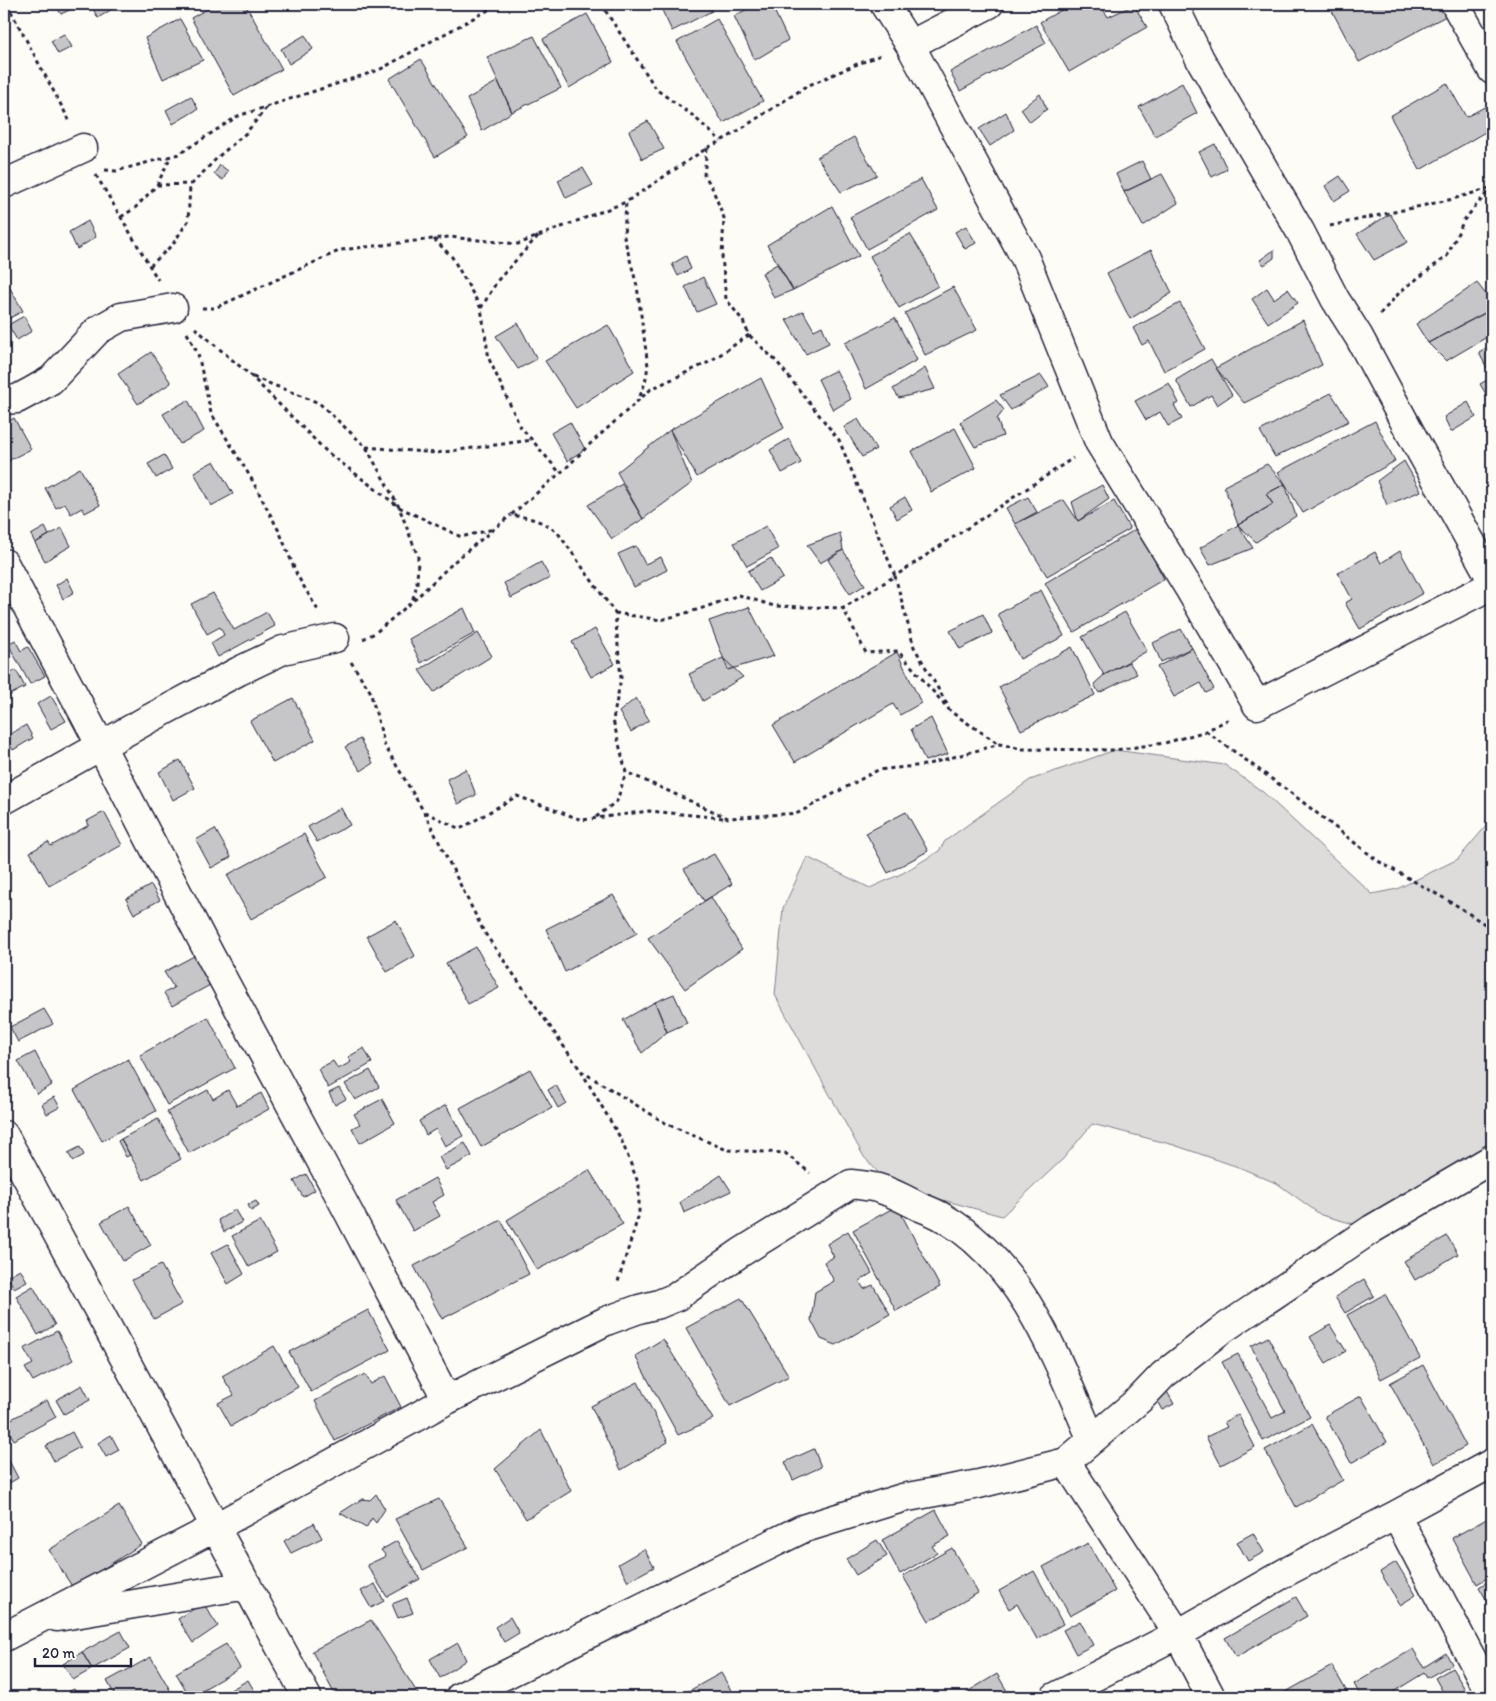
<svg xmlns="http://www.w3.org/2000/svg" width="1496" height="1701" font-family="Itim,sans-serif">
	<rect width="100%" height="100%" fill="#fdfcf7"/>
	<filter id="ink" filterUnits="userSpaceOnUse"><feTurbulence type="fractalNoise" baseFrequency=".02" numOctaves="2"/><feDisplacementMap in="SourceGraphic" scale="10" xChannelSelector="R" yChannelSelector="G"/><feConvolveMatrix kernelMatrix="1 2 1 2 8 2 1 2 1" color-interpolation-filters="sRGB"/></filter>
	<g filter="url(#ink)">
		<!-- green -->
		<path fill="#dddcdb" stroke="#807f8b" d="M1115,750L1225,765L1263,792L1372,894L1397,889L1458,859L1492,819V1159L1372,1229L1321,1215L1278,1184L1241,1168L1174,1145L1092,1124L1063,1159L1002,1216L891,1186L864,1157L775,995L783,908L807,857L870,888L903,873L939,851L945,841L1030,780Z"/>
		<!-- building -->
		<path fill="#c6c6c8" stroke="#22223b" d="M55,4H82L61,14Z
			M101,4H108L112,9L98,18L93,9Z
			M216,4H245L282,69L234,96L191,18Z
			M385,4H404L389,12Z
			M659,4H709L712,11L672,31Z
			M757,4H771L788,40L755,60L734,16Z
			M1072,4H1100L1108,17L1134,5L1147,27L1069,72L1040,22Z
			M1336,4H1438L1446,16L1359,62L1330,7Z
			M587,14L613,62L569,88L543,39Z
			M180,19L203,60L163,79L145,38Z
			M717,19L763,101L723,123L677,42Z
			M1036,25L1046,43L960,91L950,72Z
			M64,34L72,47L58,54L51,41Z
			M305,35L313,49L289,64L281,49Z
			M534,36L561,88L512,112L487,57Z
			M421,59L468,137L435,157L389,79Z
			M498,81L512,112L482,131L467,99Z
			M1182,83L1197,113L1155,136L1139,107Z
			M1447,83L1466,117L1492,103V128L1420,170L1390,116Z
			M1040,94L1047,109L1030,122L1021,109Z
			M191,96L198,109L173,124L166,110Z
			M1006,112L1014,130L990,146L979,129Z
			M648,121L664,149L642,159L629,131Z
			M854,137L877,175L841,192L817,157Z
			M1215,144L1227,169L1212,177L1199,152Z
			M1142,161L1151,179L1124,192L1116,174Z
			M220,165L228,171L223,180L214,174Z
			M583,168L593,185L566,198L558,180Z
			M1162,174L1178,203L1143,226L1124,192Z
			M1340,176L1350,191L1334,201L1325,186Z
			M921,179L938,210L867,249L850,217Z
			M832,206L859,256L793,290L767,245Z
			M1390,214L1408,242L1374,260L1357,234Z
			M88,221L96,237L77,249L69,232Z
			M966,226L976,243L965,249L955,232Z
			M910,234L926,260L938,286L899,308L870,256Z
			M1151,250L1172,293L1130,319L1107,273Z
			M1274,250V258L1264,265L1260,260Z
			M686,256L691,269L678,276L672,264Z
			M777,264L793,290L774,298L762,273Z
			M703,277L716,304L697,312L685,287Z
			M6,281L23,311L4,321V282Z
			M1477,283L1492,302V309L1428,343L1416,324Z
			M953,287L977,330L925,355L905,313Z
			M1267,288L1274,299L1288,289L1298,303L1268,323L1252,299Z
			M1180,303L1205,349L1164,371L1149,341L1142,345L1133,328Z
			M803,311L814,330L822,326L829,343L806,354L786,320Z
			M1489,311L1492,315V334L1446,361L1428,343Z
			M24,316L32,331L17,340L8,325Z
			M895,318L917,360L866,389L845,343Z
			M1303,320L1322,365L1244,403L1216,368Z
			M518,323L537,359L518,369L496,336Z
			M608,325L634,371L576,408L545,361Z
			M1492,345V366L1487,368L1479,353Z
			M151,352L171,383L138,404L118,374Z
			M1211,359L1232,395L1217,405L1211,395L1191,407L1176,380Z
			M925,368L935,389L899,398L893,389Z
			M836,370L851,399L833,410L818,379Z
			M1041,375L1049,387L1011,410L1000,395Z
			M1492,377V404L1480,384Z
			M761,378L784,428L697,477L670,430Z
			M1169,383L1179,403L1174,405L1182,419L1168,426L1160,412L1146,420L1135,401Z
			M1331,393L1349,421L1275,457L1260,431Z
			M188,400L204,431L180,444L163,414Z
			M996,400L1004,410L997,419L1003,436L975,447L960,422Z
			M1468,402L1476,417L1451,432L1444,417Z
			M14,418L31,449L4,463V424Z
			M858,419L876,449L862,457L844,427Z
			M1375,421L1395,461L1303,513L1278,472Z
			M570,422L585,449L567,461L551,433Z
			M1492,426V442L1486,429Z
			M955,428L976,468L931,492L912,451Z
			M670,430L692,483L643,519L617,472Z
			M789,439L801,463L782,473L770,450Z
			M164,455L172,469L156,478L148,464Z
			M214,461L233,494L211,506L194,472Z
			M1404,461L1421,491L1387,505L1377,481Z
			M1267,464L1285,484L1266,494L1273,504L1238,525L1224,486Z
			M80,468L100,505L85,513L82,508L71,514L65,504L56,508L45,488Z
			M622,484L643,519L612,539L588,505Z
			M1285,484L1296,516L1256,542L1238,525L1273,504L1266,494Z
			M1102,485L1109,499L1078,521L1072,502Z
			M905,497L912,510L897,519L890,506Z
			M1028,497L1037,512L1015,524L1006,508Z
			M1064,500L1078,521L1114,501L1130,529L1047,576L1015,524Z
			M1238,525L1253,548L1210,565L1200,548Z
			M766,526L778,549L747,566L734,543Z
			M45,527L49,535L35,543L31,535Z
			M62,528L71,546L45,561L35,543Z
			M1138,528L1164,579L1074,632L1045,583Z
			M840,533L843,550L820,563L807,545Z
			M636,546L645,564L661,557L667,570L634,587L618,554Z
			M843,550L865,585L850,594L828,560Z
			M1400,551L1423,593L1360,629L1345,603L1352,599L1338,573L1375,552L1381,563Z
			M771,558L783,578L760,591L748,571Z
			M541,562L550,578L511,598L504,583Z
			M67,578L74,592L63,599L56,585Z
			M1041,590L1064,636L1020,659L998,614Z
			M213,593L234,630L267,612L275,626L218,657L211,643L224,635L220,627L207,634L191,604Z
			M749,607L774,656L728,670L709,621Z
			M464,608L475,633L421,663L409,639Z
			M1125,612L1147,651L1104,675L1082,637Z
			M983,614L992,633L960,649L950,631Z
			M595,629L615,664L591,677L572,642Z
			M1181,629L1192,648L1161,662L1153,643Z
			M478,633L492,656L434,692L419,670Z
			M15,640L21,651L28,647L45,676L30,684L8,644Z
			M1072,647L1095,695L1021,730L999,687Z
			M1192,648L1214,689L1206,693L1201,683L1174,697L1157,667Z
			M897,652L921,703L900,715L893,704L795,762L773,725Z
			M723,658L743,677L703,701L689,674Z
			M1129,662L1137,674L1099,693L1094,684L1104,675Z
			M16,670L25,687L4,698V672L6,676Z
			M51,696L66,721L51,729L37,704Z
			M293,698L315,740L273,763L250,721Z
			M636,698L649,720L631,732L619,712Z
			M931,718L948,754L925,761L911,729Z
			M26,725L33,738L13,750L5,737Z
			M360,739L373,763L361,771L345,747Z
			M180,760L195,788L173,800L159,772Z
			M466,769L476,795L458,804L447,779Z
			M341,808L350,825L317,842L308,827Z
			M104,812L122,845L49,886L30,852L48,842L51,846L89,825L87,821Z
			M906,812L928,851L888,873L866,833Z
			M215,829L231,857L211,868L196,840Z
			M304,834L327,877L251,919L227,875Z
			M714,854L732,884L704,901L684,869Z
			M151,885L160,900L134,914L126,899Z
			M613,895L637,933L565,972L546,929Z
			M711,897L742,949L685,989L648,938Z
			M396,920L415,956L387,972L367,936Z
			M476,947L499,988L468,1004L446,963Z
			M194,956L210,985L172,1006L164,993L174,988L164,972Z
			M674,994L687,1023L667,1032L655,1002Z
			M655,1002L667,1032L642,1053L623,1020Z
			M44,1009L53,1024L18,1042L10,1027Z
			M208,1017L235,1068L167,1105L140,1055Z
			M364,1048L372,1063L328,1088L318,1069L333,1061L338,1069L351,1062L348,1057Z
			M35,1052L52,1085L37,1094L18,1061Z
			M128,1059L156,1111L102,1141L74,1090Z
			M530,1069L552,1108L481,1147L460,1108Z
			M370,1070L379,1087L355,1100L345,1084Z
			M556,1085L566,1103L558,1108L548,1090Z
			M339,1088L346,1099L335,1105L329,1093Z
			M208,1090L213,1099L228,1090L237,1106L261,1093L269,1109L189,1153L167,1112Z
			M54,1097L60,1107L47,1114L42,1104Z
			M382,1099L395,1123L360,1143L352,1128L360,1124L354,1114Z
			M446,1105L463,1136L445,1146L436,1129L426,1135L419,1121Z
			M158,1119L181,1159L144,1180L121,1139Z
			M121,1139L130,1155L126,1157L118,1141Z
			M465,1143L472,1156L446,1170L439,1157Z
			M80,1147L84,1155L73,1161L68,1153Z
			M589,1170L623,1224L537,1270L507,1220Z
			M306,1174L315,1190L303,1197L294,1181Z
			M721,1175L731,1191L684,1213L680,1202Z
			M435,1178L444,1195L432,1202L440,1216L413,1231L396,1200Z
			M256,1201L259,1206L251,1211L248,1205Z
			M129,1206L151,1245L123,1261L101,1222Z
			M897,1206L940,1287L896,1311L853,1230Z
			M235,1210L242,1222L224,1232L218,1220Z
			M501,1220L529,1274L442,1319L414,1266Z
			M260,1221L277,1252L249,1267L232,1236Z
			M848,1231L872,1273L859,1281L864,1289L873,1285L890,1314L836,1345L821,1339L811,1320L815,1292L834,1281L824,1262L834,1257L827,1244Z
			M1447,1236L1458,1254L1415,1280L1404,1261Z
			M228,1244L244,1274L228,1284L211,1253Z
			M161,1265L182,1304L154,1319L132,1280Z
			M20,1269L27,1281L14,1288L7,1276Z
			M1364,1279L1374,1296L1345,1313L1335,1297Z
			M33,1286L55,1325L38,1335L16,1296Z
			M1385,1294L1420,1358L1381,1379L1347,1315Z
			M741,1298L789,1376L730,1406L686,1328Z
			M368,1310L390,1350L311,1392L289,1352Z
			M1330,1325L1346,1351L1326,1363L1310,1337Z
			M57,1331L73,1360L33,1381L25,1368L33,1364L24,1349Z
			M1268,1337L1310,1417L1263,1441L1222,1362L1238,1354L1272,1418L1285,1411L1251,1346Z
			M663,1339L713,1419L678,1435L635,1356Z
			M274,1346L298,1387L231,1426L218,1403L234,1395L222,1376Z
			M1423,1365L1466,1446L1434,1464L1390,1383Z
			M365,1374L371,1384L385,1376L401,1407L335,1441L315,1401Z
			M638,1382L668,1442L621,1470L591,1406Z
			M82,1385L90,1400L64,1414L56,1400Z
			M1165,1388L1174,1404L1162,1410L1153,1394Z
			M1361,1396L1387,1442L1351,1463L1325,1416Z
			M47,1400L56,1417L14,1440L4,1423Z
			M1238,1414L1255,1447L1221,1465L1206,1437L1227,1427L1224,1422Z
			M1312,1424L1343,1480L1296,1507L1265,1450Z
			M541,1430L571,1491L526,1519L495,1469Z
			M72,1432L80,1447L54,1461L46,1446Z
			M111,1435L119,1450L106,1457L98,1443Z
			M814,1449L821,1467L793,1480L785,1462Z
			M4,1451L18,1478L4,1486Z
			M376,1494L385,1509L376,1523L372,1518L366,1528L340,1513L362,1499L370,1500Z
			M439,1499L468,1547L423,1570L395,1519Z
			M119,1506L142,1544L73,1588L49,1550Z
			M936,1510L950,1536L932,1546L937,1553L900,1574L882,1540Z
			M1492,1516V1575L1477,1584L1452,1538Z
			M314,1523L322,1538L291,1553L284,1541Z
			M1253,1533L1264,1552L1248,1561L1237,1542Z
			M877,1540L887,1556L856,1575L846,1559Z
			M397,1541L420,1579L387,1597L367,1565L386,1556L381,1550Z
			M1088,1543L1115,1591L1070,1616L1043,1567Z
			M952,1548L978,1593L929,1621L903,1576Z
			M644,1549L654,1567L628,1581L618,1564Z
			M1396,1562L1416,1595L1400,1605L1380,1572Z
			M1034,1571L1063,1624L1037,1639L1017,1604L1009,1609L999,1591Z
			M1492,1579V1605L1490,1606L1479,1587Z
			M375,1584L384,1601L371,1608L361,1591Z
			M1296,1597L1307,1616L1236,1657L1225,1638Z
			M407,1598L413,1613L398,1618L392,1604Z
			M203,1603L218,1626L193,1643L178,1619Z
			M510,1617L519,1633L504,1642L495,1627Z
			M371,1620L420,1697H336L312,1651Z
			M1080,1621L1093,1645L1076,1654L1063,1630Z
			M121,1631L130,1648L92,1669L82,1652Z
			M458,1643L466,1660L440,1678L430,1659Z
			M226,1644L240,1668L190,1697L176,1673Z
			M1413,1649L1424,1667L1446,1653L1452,1664L1427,1678L1424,1673L1385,1697H1361L1354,1684Z
			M82,1652L92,1669L73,1680L63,1664Z
			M151,1657L174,1697H116L107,1681Z
			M1332,1666L1350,1697H1286L1284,1693Z
			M1452,1668L1470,1697H1446L1435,1678Z
			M721,1673L735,1697H678Z
			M997,1674L1007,1691L996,1697H970L967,1692Z
			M248,1680L258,1697H218Z
			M74,1689L78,1697H58Z"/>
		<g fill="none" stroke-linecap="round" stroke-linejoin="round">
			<defs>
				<path id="minor" d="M884,4L910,45L1025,258L1099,442L1190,590L1257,705L1492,585
					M1173,4L1200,59L1300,231L1335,299L1359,337L1411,434L1492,580
					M1455,4L1492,70
					M910,45L989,4
					M4,184L83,148
					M4,400L17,399L32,391L51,380L98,330L121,317L173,308
					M4,563L101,746L210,955L343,1202L447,1400
					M4,800L147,720L239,671L283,650L335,638
					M4,1135L307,1697
					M1066,1462L1178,1634L1211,1697
					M1396,1515L1492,1697
					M57,1617L247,1585
					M4,1637L216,1527L447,1400L606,1321L639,1309L659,1304L676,1297L740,1253L851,1184C860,1185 869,1186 878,1188C892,1192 906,1200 920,1207C928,1210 936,1213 944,1218C1024,1265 1057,1360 1092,1440
					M460,1697L802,1529L902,1498L979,1484L1066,1462L1140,1399L1163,1375L1220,1331L1372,1229L1492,1159
					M1055,1697L1178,1634L1286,1572L1396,1515L1492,1463"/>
			</defs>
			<!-- minor casing -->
			<use href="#minor" stroke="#22223b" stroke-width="31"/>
			<!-- path -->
			<path stroke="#22223b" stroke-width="3" stroke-dasharray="4 4" stroke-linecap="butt" d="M7,4L69,120
				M601,4L657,90L692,115L721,141
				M707,148L704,175L711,185L724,218L722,256L726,299L743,321L749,335L777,362L839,440L895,576L843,608L866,653L898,651L951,712L999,744
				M105,170L116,171L179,154L238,116L379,70L499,4
				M96,175L158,280
				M157,185L191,184
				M121,217L135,208L157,185L170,158
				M1330,226L1453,199L1490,188
				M434,239L452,257L481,308L489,359L520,426L560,473
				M150,266L173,244L188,221L190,186L219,156L246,133L267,107
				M202,308H215L341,250L449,237L518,244L626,202
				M481,308L498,280L538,236
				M1380,314L1401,291L1447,256L1464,220L1492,187
				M195,328L250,375L327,452L399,507L461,537L494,529
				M187,333L198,354L211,413L251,478L280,533L297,575L319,612
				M749,335L709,362L651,389L590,444L566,468L511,515C531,518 542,520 558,533L615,613L621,678L613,720L626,772L728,818L798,813L878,770L925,765L1000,744L1021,749L1115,750L1165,743L1206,731L1231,718
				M253,377L319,403L366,447L399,507L418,557L417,584L412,602
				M640,396L645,383L648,366L637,286L624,237L626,202L707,148L730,136L807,86L855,65L881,55
				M366,447L436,453L532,440
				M615,613L661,620L700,609L739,595L774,606L843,608
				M363,639L375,633L412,602L456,560L511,515
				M351,662L370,691L385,746L424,812L484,932L581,1071L621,1139L639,1185V1214L617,1285
				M947,704L914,647L895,576L1073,458
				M1206,731L1295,796L1378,861L1456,905L1492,929
				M425,812L460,829L517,796L582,820L649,811L723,818
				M596,817L617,801L626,772
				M581,1071L667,1124L727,1150L785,1153L810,1173"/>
			<!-- minor -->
			<use href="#minor" stroke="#fdfcf7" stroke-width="28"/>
		</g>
	</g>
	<!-- margin -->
	<rect width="1496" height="1701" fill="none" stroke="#fdfcf7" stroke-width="20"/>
	<rect x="10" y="10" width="1476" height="1681" fill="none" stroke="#22223b" stroke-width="2" filter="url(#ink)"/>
	<!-- scale -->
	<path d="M35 1658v8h96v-8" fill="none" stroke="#22223b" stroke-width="2.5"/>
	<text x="42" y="1658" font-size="15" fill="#22223b" stroke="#fdfcf7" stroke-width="4" paint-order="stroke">20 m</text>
</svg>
